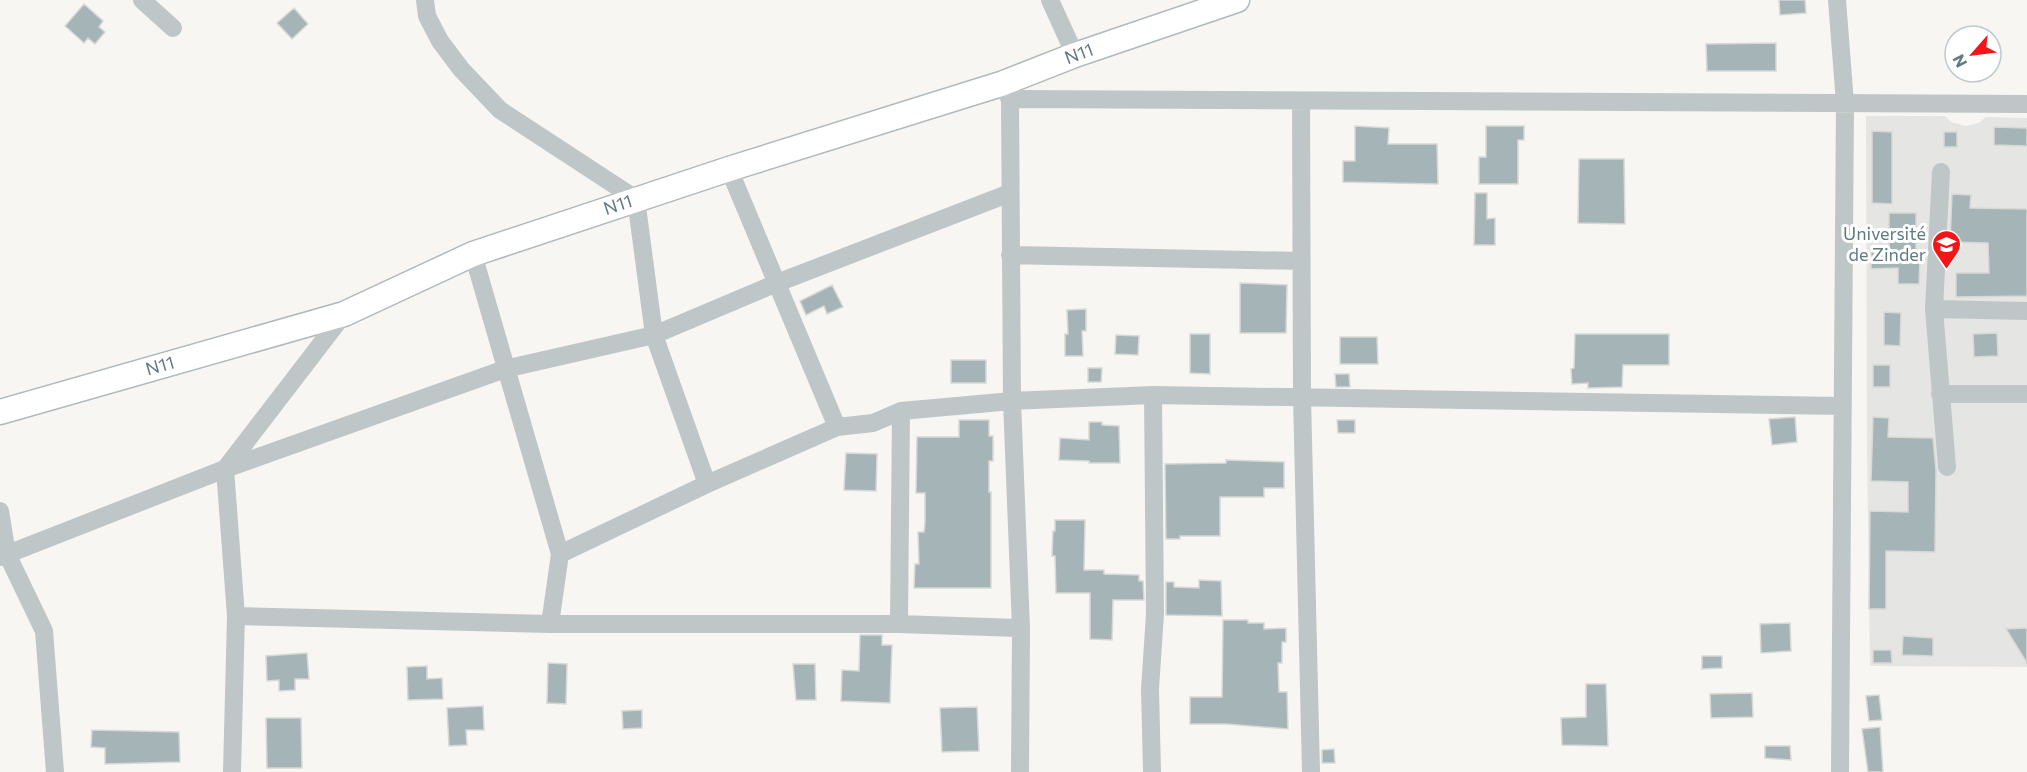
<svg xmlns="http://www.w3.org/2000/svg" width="2027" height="772" font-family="Commissioner,sans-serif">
	<rect width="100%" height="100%" fill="#f7f6f3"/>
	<!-- built -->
	<path fill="#e5e6e4" d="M1866,116H1945L1951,122L1965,126L1979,123L1986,117L2027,118V667L1870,666L1867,449Z"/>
	<!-- building -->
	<path fill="#a5b4b6" stroke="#d8d8d6" stroke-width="1.5" d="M1779,0H1805L1806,13L1780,15Z
		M84,4L103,21L99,27L105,32L95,44L88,38L84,43L65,26Z
		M294,8L308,24L292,39L277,23Z
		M1776,43V71H1707L1706,44Z
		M1355,126L1389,128L1388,144H1437L1438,184L1343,182V161H1355Z
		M1486,126H1524V140H1518V184H1479V157H1486Z
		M1994,127L2027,128V146L1994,145Z
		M1872,131L1892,132V204L1872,203Z
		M1944,132H1957V147H1944Z
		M1579,159H1624L1625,224L1578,223Z
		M1475,193H1487V219L1495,218V245H1474Z
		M1952,194L1971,195L1970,208L2027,209V296L1956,297V273H1989L1988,243L1950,242Z
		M1889,213H1916V259H1920L1919,284H1898V268L1871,269V249L1889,250Z
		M1240,283L1287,285L1286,333H1240Z
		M832,285L843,307L827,314L824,306L806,315L800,301Z
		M1086,309V331H1082L1083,356H1065V334H1068L1067,310Z
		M1884,312L1901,313L1900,346L1884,345Z
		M1997,333L1998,356L1974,357L1973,334Z
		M1190,334H1210V374L1190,373Z
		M1575,334H1669V365H1623L1622,387L1588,388V383L1572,384L1571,369L1574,368Z
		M1116,335L1139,336L1138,355L1115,354Z
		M1340,337H1377L1378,364H1340Z
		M951,360H986V383H951Z
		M1873,365H1890V387H1873Z
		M1088,368H1102L1101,382H1088Z
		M1335,374H1349L1350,387H1336Z
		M1795,417L1797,442L1772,445L1769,419Z
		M1873,417L1889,418L1888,437L1933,438L1936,470L1935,552L1886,551V609H1869L1870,511L1908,512V482L1871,481Z
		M959,420H989V436H993V461H989V492H991V588H914L915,564H919L918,532H924L925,523V493H916L917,437H959Z
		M1337,420H1355V433H1338Z
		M1089,422H1102V425L1119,426L1120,463H1089V461L1059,460L1060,438L1089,440Z
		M846,453L877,454L876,491L844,490Z
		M1226,460L1284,462V488H1264V497H1220V536H1180V539H1166L1165,464L1226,463Z
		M1055,520H1085L1084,570H1104V574L1139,575V581H1143L1144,600H1113L1112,640L1090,639V593H1056L1055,556H1052L1053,531H1055Z
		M1199,580L1221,581L1222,616L1166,615V582H1174V587L1199,588Z
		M1223,620H1248V623H1264V629L1286,628V642H1282V663H1278L1279,692H1287L1288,729L1226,724H1190V697H1222Z
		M1790,623L1791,651L1761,653L1760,624Z
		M2027,628V663L2006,629Z
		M860,635H882V645H892L890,703L841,701L842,670L859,671Z
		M1903,636L1933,638V656L1902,655Z
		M1873,650H1891L1892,663H1873Z
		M307,653L309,679H295V690L279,691V680L267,681L266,656Z
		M1702,656H1722V668L1702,669Z
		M548,663L567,664L566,704L547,703Z
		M793,664H815L816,700H796Z
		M427,666V679L442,678L443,699L408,700L407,667Z
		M1586,684H1606L1608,746L1562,745L1561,718L1586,717Z
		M1752,693L1753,717L1711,718L1710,694Z
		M1879,695L1882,720L1869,721L1866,696Z
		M483,706L484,730H466L467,745L449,746L447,708Z
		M977,707L979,751L942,752L940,708Z
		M642,710V728L623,729L622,711Z
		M266,718H301L302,768H267Z
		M1880,727L1883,772H1868L1862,729Z
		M92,730L179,732L180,762L105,764V748L91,747Z
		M1765,746H1790L1791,760L1765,758Z
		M1334,749L1335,763H1322V750Z"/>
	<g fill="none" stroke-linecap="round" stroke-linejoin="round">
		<defs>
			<path id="major" d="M0,412L344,314L473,254L729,169L1001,84L1075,55L1237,0"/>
		</defs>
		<!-- major casing -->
		<use href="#major" stroke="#b0b9bb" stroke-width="27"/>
		<!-- minor -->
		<path stroke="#bfc6c8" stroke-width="18" d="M142,0L173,28
			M425,0L427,16L440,41L461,69L500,110L636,199L654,335L707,484
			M1050,0L1075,55
			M1837,0L1845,103L1840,772
			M1001,84L1010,99L2027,104
			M1010,99L1012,401L1021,628L1020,772
			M1301,101L1302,397L1311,772
			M729,169L837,427
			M1941,172L1934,309L1947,467
			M473,254L560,554L550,624
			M1010,255L1301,261
			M1934,309L2027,311
			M1940,394H2027
			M0,511L7,554L44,631L55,772
			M560,554L707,484L837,427L873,423L901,411L1012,401L1153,395L1841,406
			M0,557L225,469L505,369L654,335L777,283L1010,193
			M236,616L550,624H899L1021,628
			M899,624L901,411
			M232,772L236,616L225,469L344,314
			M1152,772L1150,689L1155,614L1153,395"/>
		<!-- major -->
		<use href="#major" stroke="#fff" stroke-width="24"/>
	</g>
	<!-- icons -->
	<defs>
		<symbol id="university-pin" viewBox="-11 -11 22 30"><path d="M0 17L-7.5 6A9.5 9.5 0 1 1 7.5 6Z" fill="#f51517" stroke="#fff"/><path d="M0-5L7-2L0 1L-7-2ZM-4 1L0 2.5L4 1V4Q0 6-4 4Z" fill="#fff"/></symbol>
	</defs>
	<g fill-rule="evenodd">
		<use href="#university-pin" x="1930" y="228" width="33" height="45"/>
	</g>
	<g text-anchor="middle" stroke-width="6" stroke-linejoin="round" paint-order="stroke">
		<!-- street labels -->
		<g font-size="18" fill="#5f7a81" stroke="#fff">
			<text transform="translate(1079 54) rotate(-20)" y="6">N11</text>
			<text transform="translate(618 205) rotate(-18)" y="6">N11</text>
			<text transform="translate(160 366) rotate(-16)" y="6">N11</text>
		</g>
		<!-- poi labels -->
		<g font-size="18" fill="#5f7a81" stroke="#fff" text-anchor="end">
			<text x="1926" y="240">Université<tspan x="1926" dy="21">de Zinder</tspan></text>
		</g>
	</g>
	<!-- north arrow -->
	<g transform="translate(1973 54) rotate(242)"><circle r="28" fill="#ffffff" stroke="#bfcacd" stroke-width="1.5"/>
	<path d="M0-4.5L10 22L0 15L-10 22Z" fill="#f51517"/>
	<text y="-9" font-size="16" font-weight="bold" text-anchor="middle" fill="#5f7a81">N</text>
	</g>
</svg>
